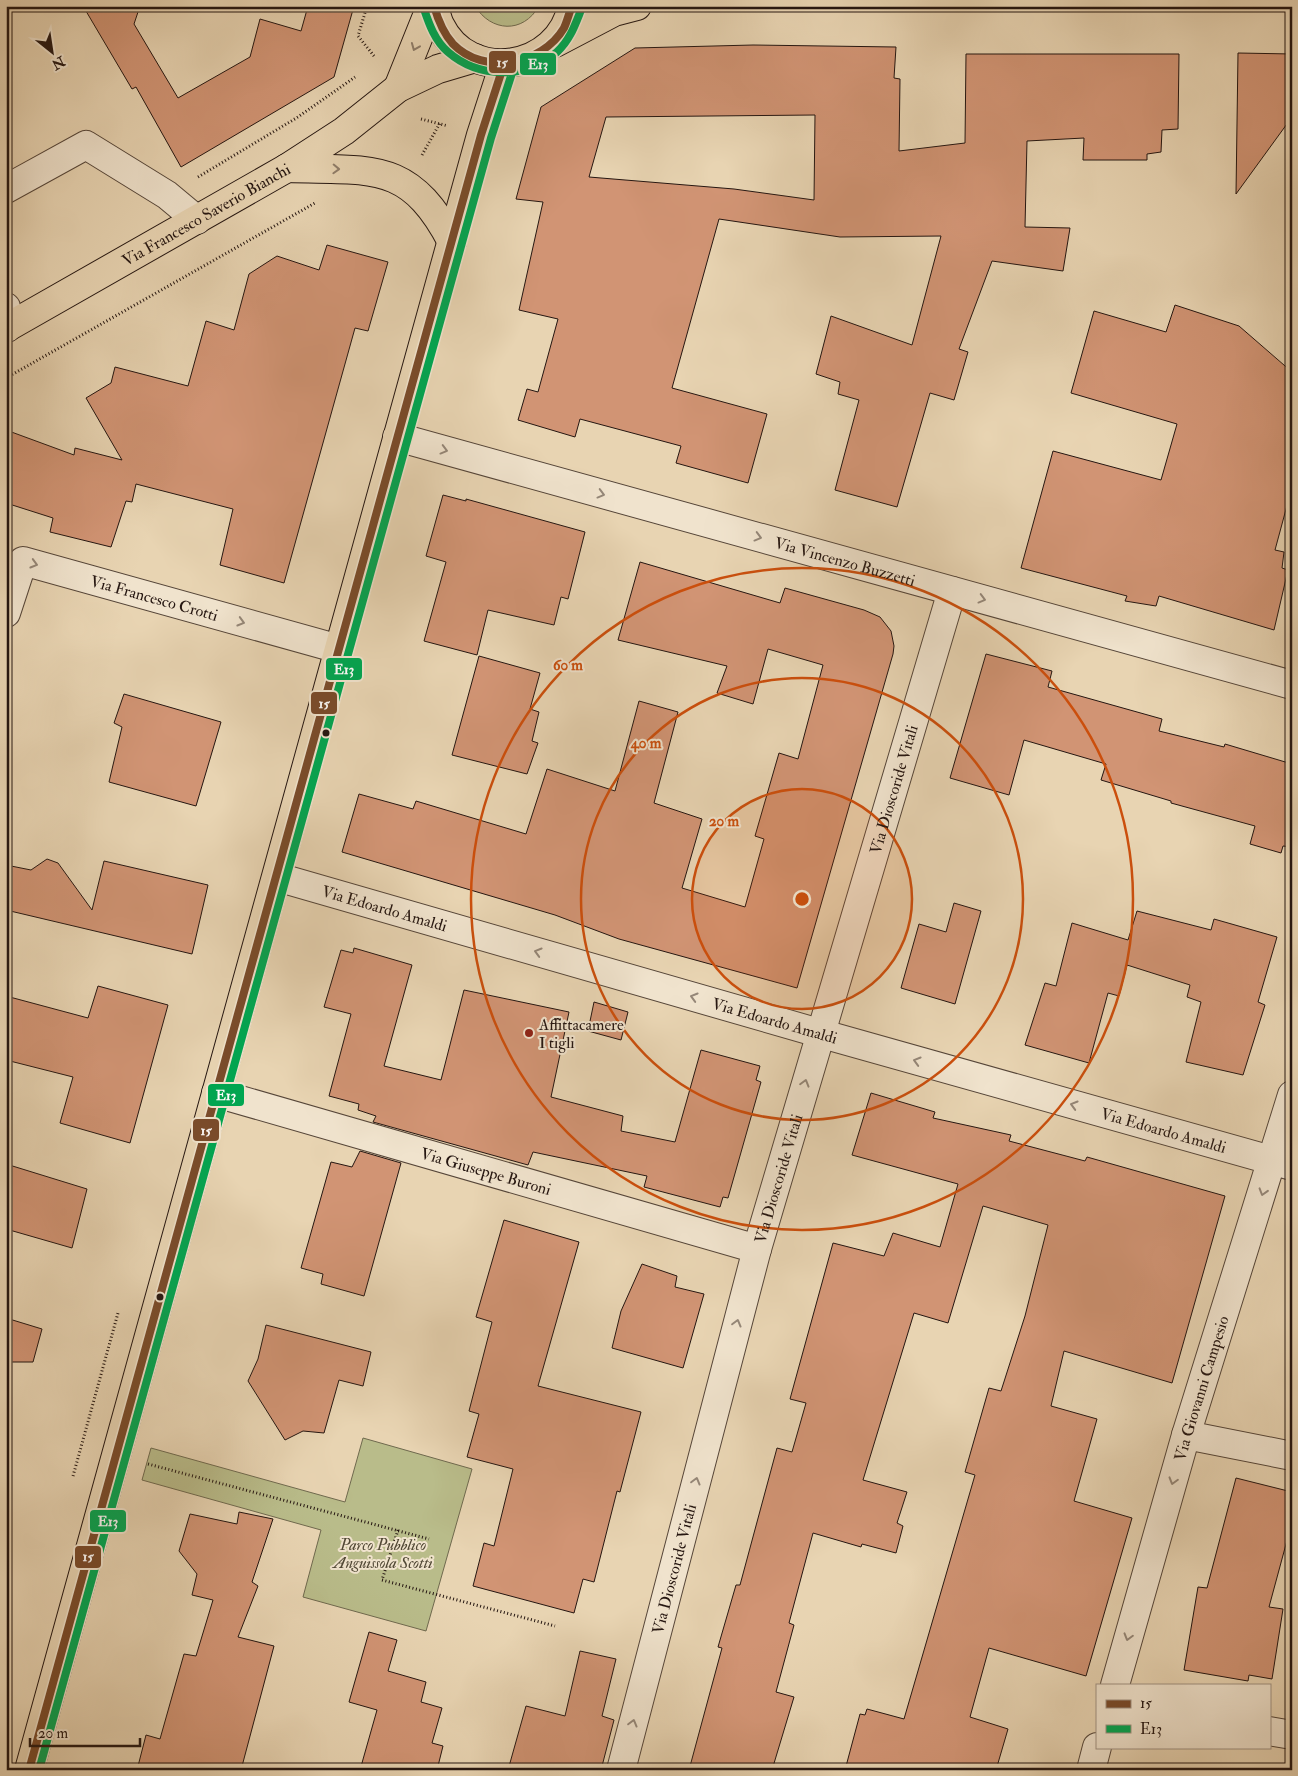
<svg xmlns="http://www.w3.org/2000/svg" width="1298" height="1776" font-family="'IM FELL Double Pica',serif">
	<rect width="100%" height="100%" fill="#e8d4b2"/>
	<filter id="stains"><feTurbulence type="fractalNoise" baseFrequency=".004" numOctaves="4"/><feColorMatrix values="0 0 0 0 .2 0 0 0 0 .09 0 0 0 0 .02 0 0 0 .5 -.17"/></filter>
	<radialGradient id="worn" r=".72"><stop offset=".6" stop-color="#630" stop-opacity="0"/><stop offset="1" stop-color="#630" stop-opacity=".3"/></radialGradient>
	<!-- green -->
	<path fill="#b9bc8a" stroke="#6f694e" d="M475,6H539C523,34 491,32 475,6Z
		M363,1438L472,1469L426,1631L303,1597L321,1530L142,1480L151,1448L345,1502Z"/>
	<!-- building -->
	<path fill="#d19474" stroke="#251611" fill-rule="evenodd" d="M83,6H140L134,24L178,98L250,57L260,19L301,31L308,6H354L334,77L181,167L136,87L132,89Z
		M753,45L896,47L894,78L900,79L899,151L965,143L966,54H1179L1178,129L1162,130L1161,152L1147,154V160H1083L1084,138L1027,141L1025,227L1070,228L1063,271L992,261L959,349L968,352L954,400L930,393L897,507L835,490L859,400L838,394L840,382L816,374L831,316L912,345L941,236L840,237L719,219L672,388L767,414L748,483L676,463L681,446L580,419L575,437L518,420L527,389L538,392L558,319L519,310L543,202L516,199L541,107L635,48ZM815,115L814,200L734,189L589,177L606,117Z
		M1238,53L1292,54V117L1236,194Z
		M327,245L388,262L368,331L355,328L284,583L220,565L233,509L136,484L132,502L126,501L111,547L50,532L53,518L6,503V430L74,455L75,448L122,460L86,398L111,383L115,367L188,386L206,321L234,330L249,274L277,256L319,270Z
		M1175,305L1239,326L1292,372V487L1275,550L1284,552L1282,568L1288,570L1274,630L1159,596L1156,606L1125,601L1127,596L1021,568L1053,451L1161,480L1177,424L1071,393L1094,311L1166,332Z
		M443,495L466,501V499L585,532L568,599L561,597L554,625L488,610L477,655L424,641L446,562L426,556Z
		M640,562L780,603L785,588L864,610L880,617L891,631L894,646L893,654L797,988L619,939L555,915L342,852L359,794L413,809L416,801L526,834L547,769L615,791L639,701L678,712L654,803L702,819L682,888L745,907L764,839L755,836L779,753L798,759L823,665L768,649L753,704L717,693L727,666L618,640Z
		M986,654L1052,671L1048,687L1162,719L1159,731L1224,747L1225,744L1292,764V847L1283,846L1281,853L1250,844L1255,826L1171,803V801L1101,780L1106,764L1024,740L1009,795L950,778Z
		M479,656L540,673L530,709L539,712L532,741L538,743L527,774L452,755Z
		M124,694L221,722L196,806L109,782L122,727L114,723Z
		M47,859L58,863L92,910L104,861L208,885L192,954L6,910V865L31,870Z
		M954,903L981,911L955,1004L901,988L919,924L946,932Z
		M1137,911L1211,930L1214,919L1277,937L1258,1002L1265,1005L1243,1075L1186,1062L1201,1002L1187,997L1190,985L1127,965L1119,996L1108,993L1089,1063L1025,1045L1045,983L1056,986L1072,923L1128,940Z
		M354,948L412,965L384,1066L441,1080L464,990L569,1012L551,1097L623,1116L621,1131L675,1142L701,1050L760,1066L756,1080L761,1082L728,1198L723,1197L720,1207L644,1187L647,1176L533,1152L528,1165L373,1122L376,1116L358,1110L359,1104L329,1096L351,1014L324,1007L341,950L353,953Z
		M98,986L168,1005L130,1143L60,1123L73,1077L6,1060V996L88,1018Z
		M594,1002L628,1012L621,1040L588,1031Z
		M871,1093L935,1112L933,1118L1011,1135L1009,1141L1085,1161L1087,1157L1225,1196L1172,1383L1064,1351L1051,1406L1097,1419L1074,1501L1132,1518L1086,1676L989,1648L970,1717L1008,1729L996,1770H845L860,1714L865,1715L867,1709L904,1719L975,1475L965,1472L989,1388L1001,1391L1025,1316L1048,1225L983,1206L948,1323L914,1313L863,1480L907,1492L897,1523L903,1526L896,1553L862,1544L861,1547L813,1533L789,1623L794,1625L776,1692L794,1697L772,1770H689L722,1648L718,1647L736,1585H740L777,1448L792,1452L806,1403L790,1399L833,1243L884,1256L893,1233L940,1247L958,1184L852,1155Z
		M360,1151L401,1163L364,1296L321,1284L323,1274L301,1268L331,1162L352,1167Z
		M6,1164L87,1189L72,1248L6,1229Z
		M504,1220L579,1242L538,1386L641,1412L620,1492L617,1491L594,1582L583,1579L574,1613L473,1586L484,1543L494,1546L513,1469L467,1457L479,1414L469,1411L492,1322L476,1317Z
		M642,1264L677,1276L675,1287L704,1294L683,1368L612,1348L621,1311Z
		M6,1318L42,1329L33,1362H6Z
		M266,1325L371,1352L363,1386L339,1380L324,1433L303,1431L285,1440L248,1381L258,1359Z
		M1236,1478L1292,1492V1522L1269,1607L1283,1609L1272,1679L1249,1675L1248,1681L1184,1670L1198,1587L1207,1588Z
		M239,1512L273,1519L252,1582L258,1586L238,1637L274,1646L241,1770H137L146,1735L160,1739L184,1654L196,1656L213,1600L192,1595L197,1574L179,1551L190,1514L237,1524Z
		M369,1632L397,1640L388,1671L426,1682L421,1702L442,1708L432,1743L443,1746L437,1770H360L377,1710L349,1702Z
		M580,1651L616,1659L602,1716L614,1720L601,1770H508L526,1706L565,1716Z"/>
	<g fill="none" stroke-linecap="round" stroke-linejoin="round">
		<defs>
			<g id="minor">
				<path d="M6,189L86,145L167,195L197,220"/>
				<path d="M6,307L7,328"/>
				<path id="s1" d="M397,437L1292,685"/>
				<path id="s2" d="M6,613L23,561L339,649"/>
				<path id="s3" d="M277,877L819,1033L1292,1166"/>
				<path id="s4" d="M216,1093L757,1249"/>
				<path d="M1186,1435L1292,1456"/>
				<path id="s5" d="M1115,1685L1186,1435L1292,1095"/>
				<path d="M1269,1731L1292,1735"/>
				<path id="s6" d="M621,1770L757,1249L952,591"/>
				<path d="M1091,1770L1097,1747"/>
			</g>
			<g id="major">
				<path d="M434,6C436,12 437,19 440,25C469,85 559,71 572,6"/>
				<path d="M555,43L614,12L637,6"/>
				<path d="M398,88L431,6"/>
				<path d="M287,168C370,171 409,159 452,242"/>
				<path id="s7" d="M6,328L287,168L344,131L398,88L438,69L475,58"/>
				<path d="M29,1770L481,135L504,64"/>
			</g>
		</defs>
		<!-- minor casing -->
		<use href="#minor" stroke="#564639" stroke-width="30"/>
		<!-- major casing -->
		<use href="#major" stroke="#251611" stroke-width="30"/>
		<!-- path -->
		<path stroke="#251611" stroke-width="3" stroke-dasharray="1 2.5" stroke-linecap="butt" d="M367,6L358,36L374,56
			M421,119L448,126
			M422,155L440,123
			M198,177L298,117L355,77
			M6,378L315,203
			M148,1464L429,1539
			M73,1476L118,1313
			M398,1530L382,1580L555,1626"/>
		<!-- minor -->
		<use href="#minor" stroke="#f0e3cd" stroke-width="28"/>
		<!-- major -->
		<use href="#major" stroke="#e8d4b2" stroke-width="28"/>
		<defs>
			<path id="bus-1" d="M434,6C438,20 443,33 453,44C484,76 542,65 564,28C567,22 569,13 572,6
				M29,1770L481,135L504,64"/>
			<path id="bus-2" d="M424,9C429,24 435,41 448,52C478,78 526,80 557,52C570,40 575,25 581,10
				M39,1770L491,138L514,67"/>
		</defs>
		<!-- bus-1 casing -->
		<use href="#bus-1" stroke="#f0e3cd" stroke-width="11"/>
		<!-- bus-2 casing -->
		<use href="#bus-2" stroke="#f0e3cd" stroke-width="11"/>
		<!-- bus-1 -->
		<use href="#bus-1" stroke="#7a4b2a" stroke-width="8"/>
		<!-- bus-2 -->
		<use href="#bus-2" stroke="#00a651" stroke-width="8"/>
	</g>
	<!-- one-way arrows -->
	<defs><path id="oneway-chevron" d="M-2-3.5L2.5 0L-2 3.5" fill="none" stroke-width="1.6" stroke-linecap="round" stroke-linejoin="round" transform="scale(1.25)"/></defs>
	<g stroke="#907e6a">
		<use href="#oneway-chevron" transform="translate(415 47) rotate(112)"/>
		<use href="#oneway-chevron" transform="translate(336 169) rotate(2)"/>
	</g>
	<g stroke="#958778">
		<use href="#oneway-chevron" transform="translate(444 450) rotate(15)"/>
		<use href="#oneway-chevron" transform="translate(601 494) rotate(15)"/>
		<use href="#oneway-chevron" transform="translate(758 537) rotate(15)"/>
		<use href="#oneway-chevron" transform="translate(34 564) rotate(16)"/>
		<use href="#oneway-chevron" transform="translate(982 599) rotate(15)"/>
		<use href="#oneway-chevron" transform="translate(241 622) rotate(16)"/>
		<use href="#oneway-chevron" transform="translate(538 952) rotate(-164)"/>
		<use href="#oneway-chevron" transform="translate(694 997) rotate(-164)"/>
		<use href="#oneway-chevron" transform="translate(917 1061) rotate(-164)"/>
		<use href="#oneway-chevron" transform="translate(805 1083) rotate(-74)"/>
		<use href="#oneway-chevron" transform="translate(1074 1105) rotate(-164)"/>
		<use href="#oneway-chevron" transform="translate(1263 1192) rotate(107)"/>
		<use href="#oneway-chevron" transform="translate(737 1323) rotate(-75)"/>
		<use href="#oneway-chevron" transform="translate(696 1481) rotate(-75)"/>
		<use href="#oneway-chevron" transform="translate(1173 1481) rotate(106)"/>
		<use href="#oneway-chevron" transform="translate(1128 1637) rotate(106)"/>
		<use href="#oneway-chevron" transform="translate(633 1723) rotate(-75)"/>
	</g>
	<!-- distance rings -->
	<circle cx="802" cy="899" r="110" fill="#cb4f0d" fill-opacity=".12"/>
	<g fill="none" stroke="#cb4f0d" stroke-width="2.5">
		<circle cx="802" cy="899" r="110"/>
		<circle cx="802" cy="899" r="221"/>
		<circle cx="802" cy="899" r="331"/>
	</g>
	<!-- markers -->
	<g fill="#251611" stroke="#f0e3cd" stroke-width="2">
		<circle cx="326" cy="733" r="4.5"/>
		<circle cx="160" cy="1297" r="4.5"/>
	</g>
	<circle fill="#8f2418" stroke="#f0e3cd" stroke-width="2" cx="529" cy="1033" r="5"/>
	<g text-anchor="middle" stroke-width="4" stroke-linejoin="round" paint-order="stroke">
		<!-- street labels -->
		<g font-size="16" fill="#251611" stroke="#f0e3cd">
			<text dy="6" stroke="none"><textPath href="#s7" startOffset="230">Via Francesco Saverio Bianchi</textPath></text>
			<text dy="6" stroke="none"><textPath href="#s1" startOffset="465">Via Vincenzo Buzzetti</textPath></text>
			<text dy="6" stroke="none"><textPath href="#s2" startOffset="191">Via Francesco Crotti</textPath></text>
			<text dy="6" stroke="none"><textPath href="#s6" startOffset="1018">Via Dioscoride Vitali</textPath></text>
			<text dy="6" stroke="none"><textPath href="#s3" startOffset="112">Via Edoardo Amaldi</textPath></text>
			<text dy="6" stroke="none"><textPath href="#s3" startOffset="518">Via Edoardo Amaldi</textPath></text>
			<text dy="6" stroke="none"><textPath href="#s3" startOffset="922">Via Edoardo Amaldi</textPath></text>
			<text dy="6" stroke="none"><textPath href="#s4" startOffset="281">Via Giuseppe Buroni</textPath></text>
			<text dy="6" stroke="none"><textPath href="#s6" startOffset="612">Via Dioscoride Vitali</textPath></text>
			<text dy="6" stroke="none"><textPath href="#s5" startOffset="309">Via Giovanni Campesio</textPath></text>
			<text dy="6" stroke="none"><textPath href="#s6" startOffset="208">Via Dioscoride Vitali</textPath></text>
		</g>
		<!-- poi labels -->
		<g font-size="16" fill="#251611" stroke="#f0e3cd" text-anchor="start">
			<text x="539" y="1030">Affittacamere<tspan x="539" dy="18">I tigli</tspan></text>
		</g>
		<!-- park labels -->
		<g font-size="16" font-style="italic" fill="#514835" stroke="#f0e3cd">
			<text x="383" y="1550">Parco Pubblico<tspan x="383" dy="18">Anguissola Scotti</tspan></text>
		</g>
	</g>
	<circle cx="802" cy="899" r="8" fill="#cb4f0d" stroke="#f0e3cd" stroke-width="2.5"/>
	<g font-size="15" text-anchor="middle" font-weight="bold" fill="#cb4f0d" stroke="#f0e3cd" stroke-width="4" stroke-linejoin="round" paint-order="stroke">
		<text x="568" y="670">60 m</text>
		<text x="646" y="748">40 m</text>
		<text x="724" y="826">20 m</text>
	</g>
	<g stroke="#f0e3cd" stroke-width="2">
		<rect x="488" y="50" width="29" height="24" rx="5" fill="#7a4b2a"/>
		<rect x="519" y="52" width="38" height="24" rx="5" fill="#00a651"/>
		<rect x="325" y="657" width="38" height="24" rx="5" fill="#00a651"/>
		<rect x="310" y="691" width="28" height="24" rx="5" fill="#7a4b2a"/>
		<rect x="207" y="1083" width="38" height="24" rx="5" fill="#00a651"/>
		<rect x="192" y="1118" width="28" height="24" rx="5" fill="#7a4b2a"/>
		<rect x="89" y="1509" width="38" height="24" rx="5" fill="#00a651"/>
		<rect x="74" y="1545" width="28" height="24" rx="5" fill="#7a4b2a"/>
	</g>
	<g font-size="14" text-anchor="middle" font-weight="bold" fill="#fff">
		<text x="502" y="67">15</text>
		<text x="538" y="69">E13</text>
		<text x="344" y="674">E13</text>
		<text x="324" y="708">15</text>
		<text x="226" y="1100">E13</text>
		<text x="206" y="1135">15</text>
		<text x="108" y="1526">E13</text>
		<text x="88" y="1561">15</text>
	</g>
	<!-- margin -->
	<rect width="1298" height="1776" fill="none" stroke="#e8d4b2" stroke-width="25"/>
	<rect x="8" y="8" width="1283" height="1761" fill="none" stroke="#251611" stroke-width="2.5"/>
	<rect x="12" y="12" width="1273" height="1751" fill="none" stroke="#251611"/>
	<!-- legend -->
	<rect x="1096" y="1684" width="175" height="65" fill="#f0e3cd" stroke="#9f9182"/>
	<rect x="1106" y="1700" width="25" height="8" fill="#7a4b2a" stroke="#9f9182"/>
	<text x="1140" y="1708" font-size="15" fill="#251611">15</text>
	<rect x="1106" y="1725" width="25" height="8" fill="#00a651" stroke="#9f9182"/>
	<text x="1140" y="1734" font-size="15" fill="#251611">E13</text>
	<!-- north arrow -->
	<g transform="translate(52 52) rotate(150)" stroke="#f0e3cd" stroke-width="4" paint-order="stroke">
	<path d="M0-4L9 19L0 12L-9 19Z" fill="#251611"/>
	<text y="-8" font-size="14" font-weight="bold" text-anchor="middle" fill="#251611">N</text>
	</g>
	<!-- scale -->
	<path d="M30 1738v8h110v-8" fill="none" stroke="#251611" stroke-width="2.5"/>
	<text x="38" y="1738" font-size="15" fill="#251611" stroke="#f0e3cd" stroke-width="4" paint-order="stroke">20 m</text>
	<rect width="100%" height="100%" filter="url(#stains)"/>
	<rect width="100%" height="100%" fill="url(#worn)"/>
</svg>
